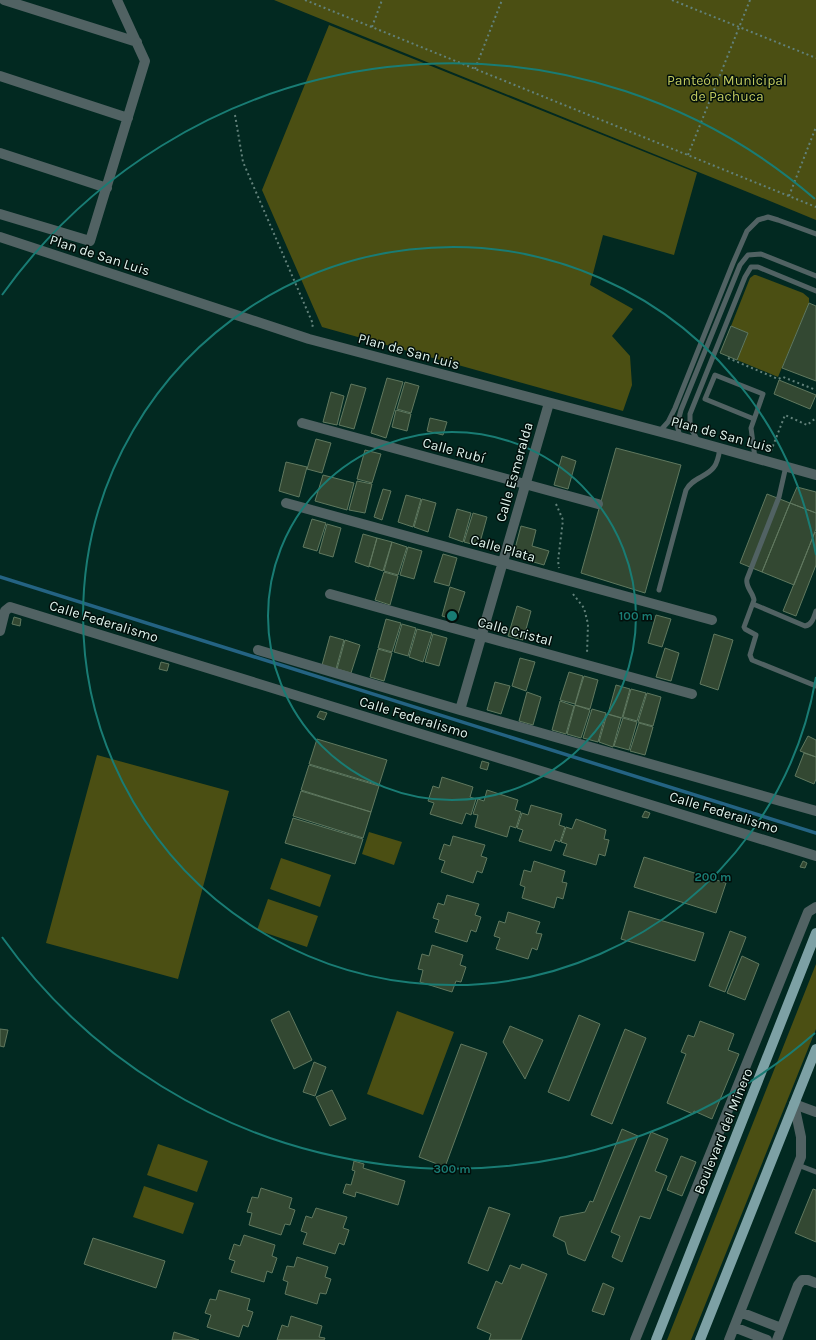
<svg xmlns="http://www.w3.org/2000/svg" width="816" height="1340" font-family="Karla,sans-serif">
	<rect width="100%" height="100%" fill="#022921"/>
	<!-- green -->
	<path fill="#4b4f13" d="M274,0H816V220L755,195Z
		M329,25L697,173L674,255L603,235L590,285L633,309L612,336L630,356L632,385L623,411L322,327L262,190Z
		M754,275H756L803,293L809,298V303L778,377L737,360L748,333L731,326L750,278Z
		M97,755L229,791L178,979L46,943Z
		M369,832L402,842L394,865L362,854Z
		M281,858L331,875L320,907L270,889Z
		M268,899L318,916L307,947L257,930Z
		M816,964V1029L691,1340H667Z
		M397,1011L454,1032L423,1115L367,1094Z
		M158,1144L208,1161L197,1192L147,1175Z
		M144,1186L194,1203L183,1234L133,1217Z"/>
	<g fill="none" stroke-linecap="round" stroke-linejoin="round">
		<!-- stream -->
		<path stroke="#246383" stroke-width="3.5" d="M0,577L816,833"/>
	</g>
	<!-- building -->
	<path fill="#334832" stroke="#60785f" d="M809,303L816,306V381L782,368Z
		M731,326L748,333L737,360L720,353Z
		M387,378L403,382L386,438L371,433Z
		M779,380L816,395L810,409L774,394Z
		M405,382L419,386L411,413L397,409Z
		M351,384L366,388L354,429L339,425Z
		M331,392L344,396L337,425L323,422Z
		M396,410L411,414L407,431L392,427Z
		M430,418L447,422L443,435L427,431Z
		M316,439L331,443L322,473L307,469Z
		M616,448L681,465L645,593L581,573Z
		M365,450L381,454L372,483L357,479Z
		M562,456L576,461L568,489L554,485Z
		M286,462L307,467L299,497L279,491Z
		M323,475L354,483L347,510L315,501Z
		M357,481L372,484L365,513L349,510Z
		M797,487L816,492V513L790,503Z
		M383,489L391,491L382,520L374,517Z
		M767,494L790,503L762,572L740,563Z
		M406,495L421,499L413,527L398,522Z
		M422,499L436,503L428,532L414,527Z
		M790,503L816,513V529L794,585L762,572Z
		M457,509L471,513L463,542L449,537Z
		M473,513L487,517L479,546L464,542Z
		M312,519L326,523L317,551L303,547Z
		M327,524L341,528L333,557L319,553Z
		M521,526L536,530L532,546L549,551L544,565L513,556Z
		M815,532L816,533V565L796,616L783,611Z
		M363,534L377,538L369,567L355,562Z
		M377,538L392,542L383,571L369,566Z
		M392,542L407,547L398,575L384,571Z
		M408,547L422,551L414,579L400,575Z
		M443,554L457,558L449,586L434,582Z
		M384,572L398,576L390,605L375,600Z
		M450,587L465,592L456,620L442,616Z
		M517,606L531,611L523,640L508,636Z
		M656,615L671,619L662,647L648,643Z
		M14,617L21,619L20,626L12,624Z
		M386,619L401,623L392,652L378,648Z
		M402,624L416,628L408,656L394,652Z
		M417,629L432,633L423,662L409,657Z
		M433,634L447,638L439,666L425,662Z
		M714,634L733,640L718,690L700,684Z
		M330,636L344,640L336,669L322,665Z
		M345,640L360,645L351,673L337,669Z
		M665,648L679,653L671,681L656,677Z
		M378,649L392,653L384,681L370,677Z
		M520,658L535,662L526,691L512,686Z
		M161,662L169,664L167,671L159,669Z
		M569,672L583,676L575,704L560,700Z
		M584,676L598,680L590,709L575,705Z
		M495,682L510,686L501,714L487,710Z
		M616,685L630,689L622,718L608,714Z
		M631,689L646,693L637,721L623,717Z
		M527,692L541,697L533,725L519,721Z
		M647,693L661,697L653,726L638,722Z
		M560,701L574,706L566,734L552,730Z
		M575,705L590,710L581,738L567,734Z
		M592,709L606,713L598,742L583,738Z
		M320,711L327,713L324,720L317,717Z
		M607,714L621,718L613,747L599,742Z
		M623,718L637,722L629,750L614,746Z
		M639,723L653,727L645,755L630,751Z
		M808,736L816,740V757L800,751Z
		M317,739L387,760L379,785L309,764Z
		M804,753L816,757V779L814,784L795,776Z
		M482,761L489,763L487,770L480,768Z
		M309,765L379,786L371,812L301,790Z
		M442,777L473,787L470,797L476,799L471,815L466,813L462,824L430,814L434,803L428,801L433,786L439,788Z
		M487,790L518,800L515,810L521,812L516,828L510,826L507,837L475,827L478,815L473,814L478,799L484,801Z
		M301,791L371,812L363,838L293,816Z
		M531,805L562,814L559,825L565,827L560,842L555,840L551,851L519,841L523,830L517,828L522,813L528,815Z
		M645,811L650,813L648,818L642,817Z
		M293,818L363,839L355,864L285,843Z
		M576,819L606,830L604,839L609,840L605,856L599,854L596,865L563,855L567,844L561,842L566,827L572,829Z
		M453,836L485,845L481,856L487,858L482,873L477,871L473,883L441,872L445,861L439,859L444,844L450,846Z
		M644,857L726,883L716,913L634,887Z
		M534,861L565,871L562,882L567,883L563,899L557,897L554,908L522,898L525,887L520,885L524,870L531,872Z
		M803,861L807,863L805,868L800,867Z
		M447,895L479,904L475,915L481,917L476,932L471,930L467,942L435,932L439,920L433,918L438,903L444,905Z
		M629,911L704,933L695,961L621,939Z
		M508,912L540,922L536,933L542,934L537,950L532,948L528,959L496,949L500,938L494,936L499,921L505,923Z
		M730,931L746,937L725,992L709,986Z
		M432,945L463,955L460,965L466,967L461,982L456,981L452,992L420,982L423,970L418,969L422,954L429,956Z
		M742,956L759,964L745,1000L727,993Z
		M289,1011L312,1060L294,1069L271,1020Z
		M579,1015L600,1024L569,1101L548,1092Z
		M700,1021L734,1034L728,1050L739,1054L712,1119L694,1111L693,1114L667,1103L686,1054L681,1052L688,1035L694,1037Z
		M510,1026L543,1040L525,1079L503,1042Z
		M0,1029L8,1030L4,1047L0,1046Z
		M625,1029L646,1038L612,1124L591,1115Z
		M461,1044L487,1053L445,1167L419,1157Z
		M314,1062L326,1067L315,1096L303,1092Z
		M332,1090L346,1119L330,1126L316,1097Z
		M622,1129L638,1136L585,1261L568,1254L565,1242L553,1236L560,1217L585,1212L590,1201L593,1202Z
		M651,1132L668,1139L655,1171L667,1176L650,1219L640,1216L622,1262L612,1257L620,1236L611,1232Z
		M681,1156L696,1162L682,1196L667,1190Z
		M354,1161L364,1164L363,1168L405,1181L398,1205L356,1192L355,1197L343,1193L346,1184L351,1185L355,1171L352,1170Z
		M261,1188L292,1198L289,1208L295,1210L290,1225L285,1224L281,1235L249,1225L252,1213L247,1212L252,1197L258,1198Z
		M813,1189L816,1190V1242L795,1233Z
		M489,1207L510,1214L488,1271L468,1263Z
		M316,1208L347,1217L343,1228L349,1230L344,1245L339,1243L335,1254L303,1244L307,1233L301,1231L306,1216L312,1218Z
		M244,1235L275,1245L272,1256L277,1258L272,1273L267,1271L264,1282L231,1272L235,1261L229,1259L234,1244L240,1246Z
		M93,1238L165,1261L156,1288L84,1264Z
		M297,1257L328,1267L325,1277L331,1279L326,1294L320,1293L317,1304L285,1294L288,1282L283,1280L287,1266L294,1267Z
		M522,1264L547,1274L521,1340H489L491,1334L477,1328L496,1281L502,1284L510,1265L520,1269Z
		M603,1283L614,1288L604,1315L592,1311Z
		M219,1290L250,1299L247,1310L253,1312L248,1327L243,1325L239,1337L207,1327L211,1315L205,1313L210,1299L216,1300Z
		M291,1316L322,1326L319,1337L325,1338L324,1340H277L282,1325L288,1327Z
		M174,1332L199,1340H172Z"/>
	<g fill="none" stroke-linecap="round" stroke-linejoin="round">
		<!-- path -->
		<path stroke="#62817a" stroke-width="2" stroke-dasharray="2 3" stroke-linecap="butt" d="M305,0L816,207
			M672,0L816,58
			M372,27L382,0
			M475,69L502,0
			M235,115L243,162L313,324L312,328
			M688,155L750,0
			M789,196L816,127
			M728,358L778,379L783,377L816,390
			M771,451L785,415L807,425L816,418
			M556,504L563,520L558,561L559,568
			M573,594L584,608L588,624L587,654"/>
		<!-- service -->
		<path stroke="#516263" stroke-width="5" d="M754,419L705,399L715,375L763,394L751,428L755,458
			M659,432L668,422L675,408L733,263L747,231L758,220L768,217L778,220L816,234
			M680,437L677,425L681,410L740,265L748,255L761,254L816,276
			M698,441L690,427V414L745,277L751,267H758L816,291
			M786,466L779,497L747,579C745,587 753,592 754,600L744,627L745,629L756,635L750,655L752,660L816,686
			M659,590L686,490C692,478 707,477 714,467C718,462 719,454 720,448
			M753,604L805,626C812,625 814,617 816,611
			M798,1165L816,1172"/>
		<!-- minor -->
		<path stroke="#516263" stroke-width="10" d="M4,0L137,42
			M0,76L128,118
			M0,153L107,188
			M0,214L90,241L145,61L117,0
			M302,423L598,504
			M286,503L712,620
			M330,594L692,694
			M0,631L5,611L10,607L816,856
			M258,650L460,710L816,811
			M460,710L549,403
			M740,1312L781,1328
			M734,1327L767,1340
			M635,1340L808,912L816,907
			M729,1340L801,1157V1137L794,1104
			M777,1340L798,1285L802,1280H808L816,1283"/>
		<!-- tertiary -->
		<path stroke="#516263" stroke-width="10" d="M0,237L309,339L680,437L816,475
			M794,1104L816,1112"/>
		<!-- primary -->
		<path stroke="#7da1a5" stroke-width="10" d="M656,1340L816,933
			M700,1340L816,1049"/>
	</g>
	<!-- distance rings -->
	<g fill="none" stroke="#197c74" stroke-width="2">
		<circle cx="452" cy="616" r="184"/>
		<path d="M816 677A369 369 0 1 1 816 555"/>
		<path d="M815 1033A553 553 0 0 1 2 937M2 295A553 553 0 0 1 815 199"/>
	</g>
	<g text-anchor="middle" stroke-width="3" stroke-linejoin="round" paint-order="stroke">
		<!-- park labels -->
		<g font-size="14" fill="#c0c95e" stroke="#020f0b">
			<text x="727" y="85">Panteón Municipal<tspan x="727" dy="16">de Pachuca</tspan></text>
		</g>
		<!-- street labels -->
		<g font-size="14" fill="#dff3ed" stroke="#020f0b">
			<text transform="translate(100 255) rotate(18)" y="5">Plan de San Luis</text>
			<text transform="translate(409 351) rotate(15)" y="5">Plan de San Luis</text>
			<text transform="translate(722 434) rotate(15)" y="5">Plan de San Luis</text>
			<text transform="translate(454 450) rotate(15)" y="5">Calle Rubí</text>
			<text transform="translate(514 472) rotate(-74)" y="5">Calle Esmeralda</text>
			<text transform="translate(503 548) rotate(16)" y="5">Calle Plata</text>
			<text transform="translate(104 621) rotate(17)" y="5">Calle Federalismo</text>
			<text transform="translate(515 631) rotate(15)" y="5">Calle Cristal</text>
			<text transform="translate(414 717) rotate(17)" y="5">Calle Federalismo</text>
			<text transform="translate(724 812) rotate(17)" y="5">Calle Federalismo</text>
			<text transform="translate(723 1131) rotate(-68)" y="5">Boulevard del Minero</text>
		</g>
	</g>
	<circle cx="452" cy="616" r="6" fill="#197c74" stroke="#020f0b" stroke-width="2"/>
	<g font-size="12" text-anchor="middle" font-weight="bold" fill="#197c74" stroke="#020f0b" stroke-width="3" stroke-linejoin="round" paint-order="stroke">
		<text x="636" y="620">100 m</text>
		<text x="713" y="881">200 m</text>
		<text x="452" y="1173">300 m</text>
	</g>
</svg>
